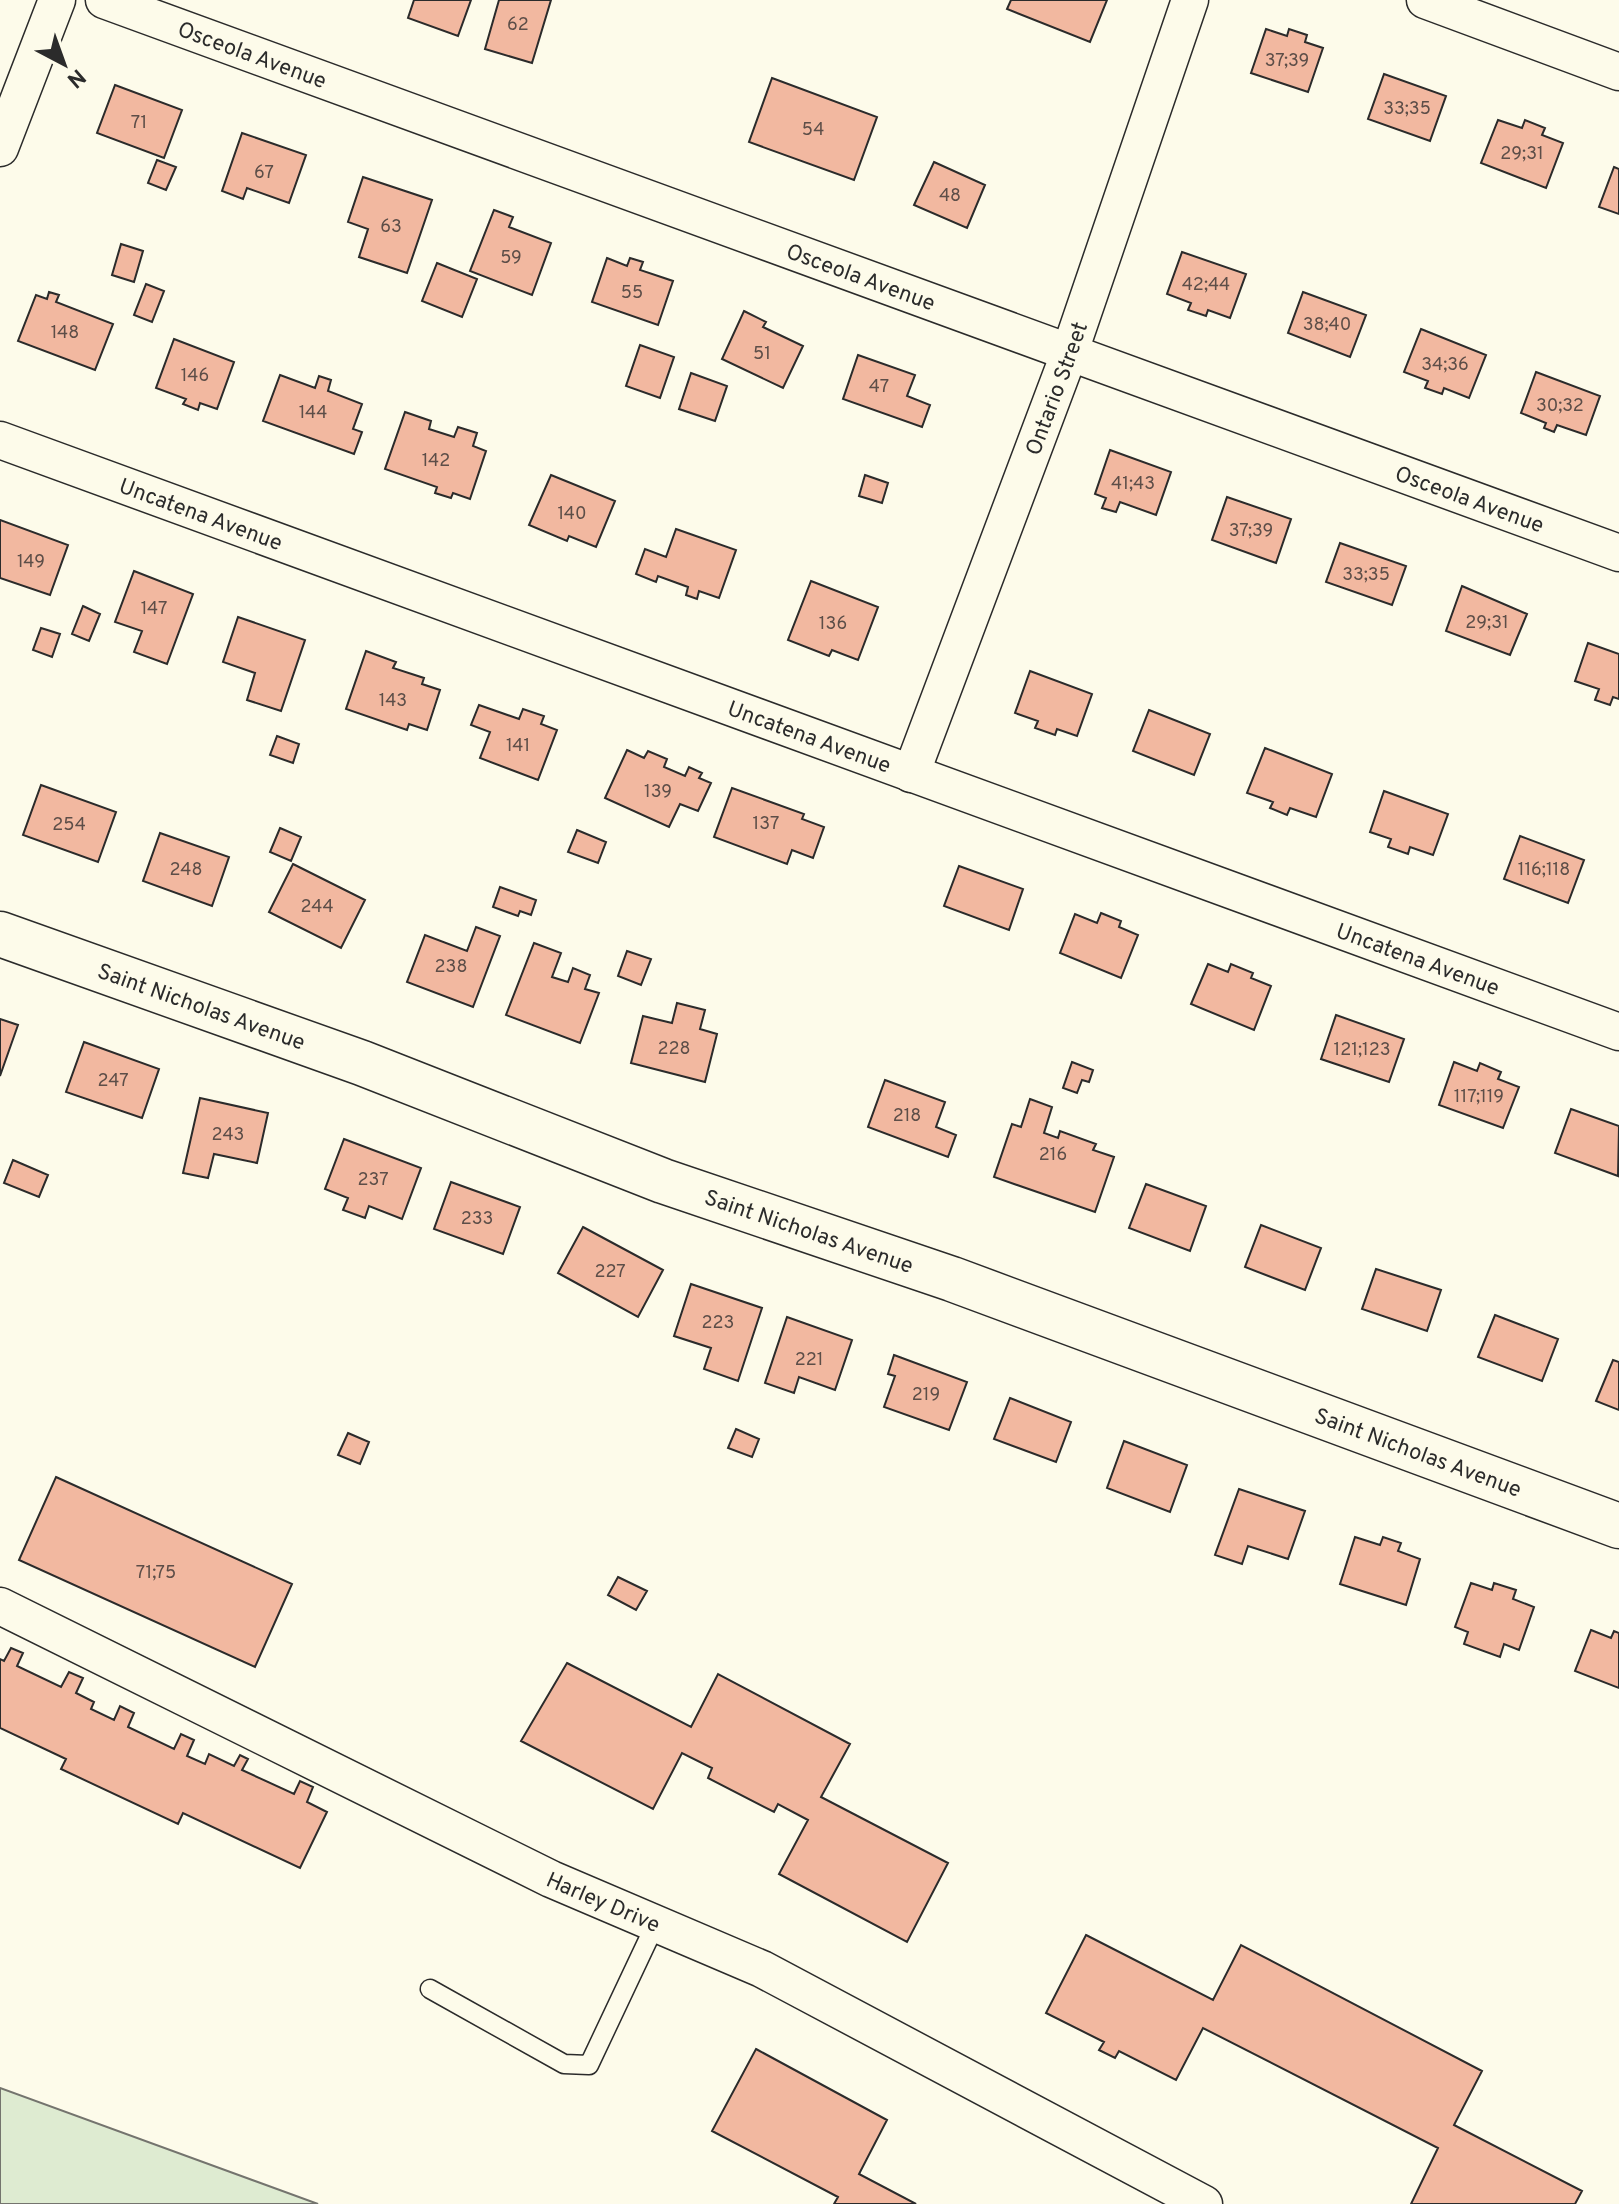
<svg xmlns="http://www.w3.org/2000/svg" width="1619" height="2204" font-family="Overpass,sans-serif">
	<rect width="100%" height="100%" fill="#fdfbea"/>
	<!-- green -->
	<path fill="#deebd1" stroke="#74746e" stroke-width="2" d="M0,2088L318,2204H0Z"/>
	<!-- building -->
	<path fill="#f2b8a0" stroke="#2b2b2b" stroke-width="2" d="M414,0H471L458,36L408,18Z
		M499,0H551L532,63L485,49Z
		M1011,0H1107L1090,42L1007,9Z
		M1266,29L1287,36L1289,29L1307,35L1305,42L1323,48L1308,92L1251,73Z
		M1384,74L1446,96L1430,141L1368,119Z
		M772,78L877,117L854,180L749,142Z
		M115,85L182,110L164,158L97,133Z
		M1498,120L1522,128L1525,120L1545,128L1542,135L1563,143L1546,188L1481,163Z
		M242,133L306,155L289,203L247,188L243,199L222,191Z
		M157,160L176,167L166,190L148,183Z
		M934,162L985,185L967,228L914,205Z
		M1614,167L1619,169V214L1599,207Z
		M363,177L432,200L407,273L359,257L368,229L348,222Z
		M494,210L513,217L509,227L551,243L532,295L470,271Z
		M121,244L143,251L134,282L112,275Z
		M1182,252L1246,274L1230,318L1208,310L1206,316L1188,310L1191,303L1167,294Z
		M607,258L627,266L630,258L643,262L640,270L673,281L658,325L592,302Z
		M437,263L477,279L462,317L422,301Z
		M146,284L164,291L152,322L134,315Z
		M49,292L59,295L56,302L113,324L95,370L18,341L36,295L47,299Z
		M1303,292L1366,315L1350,357L1288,333Z
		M744,311L766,322L763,327L803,346L783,388L722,359Z
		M1421,329L1486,355L1469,398L1444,388L1442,394L1425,388L1428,381L1404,372Z
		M174,339L234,362L217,409L200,403L198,410L183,404L186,399L156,388Z
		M640,345L674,357L660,398L626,386Z
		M858,355L915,375L907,396L930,405L922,427L843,399Z
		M1536,372L1600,396L1586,435L1557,425L1554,432L1544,428L1546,423L1521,413Z
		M691,373L727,386L715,421L679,409Z
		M280,375L315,388L319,376L331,380L328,391L362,404L353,429L362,432L354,454L263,421Z
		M405,412L431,421L429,429L454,437L458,427L477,433L473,446L486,451L470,499L453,493L451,498L435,493L437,487L385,469Z
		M1110,450L1171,472L1156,515L1120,502L1116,512L1102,508L1106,498L1095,494Z
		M551,475L615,501L596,547L569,536L567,541L529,525Z
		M865,475L888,483L882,503L859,496Z
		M1227,497L1291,519L1276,563L1212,540Z
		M0,520L68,545L50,595L0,578Z
		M676,529L736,550L719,598L699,591L697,599L686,595L688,587L658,576L656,582L636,574L645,549L666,557Z
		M1340,543L1406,566L1392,605L1326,582Z
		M134,571L193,594L167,664L134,652L142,631L115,622Z
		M811,581L878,607L858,660L832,650L829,656L788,640Z
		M1462,586L1527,614L1510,655L1446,631Z
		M83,606L100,614L89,641L72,634Z
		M238,617L305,640L281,711L247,700L255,673L223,662Z
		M41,628L60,634L52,657L33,650Z
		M1588,643L1619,654V699L1613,697L1610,705L1595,700L1599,689L1575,681Z
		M366,651L396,662L393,668L424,678L422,684L440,690L427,730L409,724L407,730L346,709Z
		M1030,671L1092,694L1077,736L1057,729L1055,735L1035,728L1038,721L1015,713Z
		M479,705L519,719L523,709L544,716L541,724L557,730L538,780L480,758L490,732L471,725Z
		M1149,710L1210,734L1194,775L1133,751Z
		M277,736L299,744L293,763L270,755Z
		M1265,748L1332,774L1316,817L1290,808L1287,815L1270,808L1273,802L1247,793Z
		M627,750L644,758L648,751L667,759L664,767L685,776L689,767L702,773L699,778L711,783L698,811L680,804L669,827L605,798Z
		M41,785L116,812L98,862L23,835Z
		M732,788L804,814L802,819L824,827L813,858L792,850L787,864L714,837Z
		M1384,791L1448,814L1433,855L1410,847L1408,854L1388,847L1391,839L1370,832Z
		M280,828L301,837L291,861L270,852Z
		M577,830L606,842L598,863L568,852Z
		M160,833L229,857L212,906L143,881Z
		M1520,836L1584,860L1568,903L1504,879Z
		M293,864L365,900L341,948L269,912Z
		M959,866L1023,889L1009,930L944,906Z
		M500,887L536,900L531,915L520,911L518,916L493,907Z
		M1101,913L1121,921L1119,927L1138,935L1121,978L1060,953L1075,914L1097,923Z
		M476,927L500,936L473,1007L407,982L425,935L467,951Z
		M534,943L561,953L552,977L568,982L573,968L590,975L585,989L599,993L580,1043L506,1015Z
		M627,951L651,959L641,985L618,976Z
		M1208,964L1228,972L1231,964L1253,973L1251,978L1271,986L1254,1030L1191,1004Z
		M677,1003L705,1010L700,1029L717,1034L705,1082L631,1063L643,1016L672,1023Z
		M1336,1015L1404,1039L1389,1082L1321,1059Z
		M0,1019L18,1025L0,1076Z
		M84,1042L159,1069L142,1118L66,1092Z
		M1072,1062L1093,1070L1089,1082L1082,1080L1077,1093L1063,1088Z
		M1454,1062L1477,1071L1480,1063L1501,1072L1498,1079L1519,1087L1503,1128L1439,1105Z
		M885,1080L945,1102L936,1127L956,1135L948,1157L868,1127Z
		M200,1098L268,1113L257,1163L214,1154L208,1178L183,1173Z
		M1030,1099L1052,1107L1044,1133L1058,1138L1060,1131L1096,1144L1093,1150L1114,1157L1095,1212L994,1177L1012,1124L1021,1127Z
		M1571,1109L1619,1126L1618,1176L1555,1153Z
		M344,1139L421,1168L402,1219L369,1206L365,1218L343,1210L348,1198L325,1189Z
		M13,1160L48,1175L39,1197L4,1183Z
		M451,1182L520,1207L503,1254L434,1229Z
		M1146,1184L1206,1206L1190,1251L1129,1228Z
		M1261,1225L1321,1248L1305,1290L1245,1267Z
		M583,1227L663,1270L638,1317L558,1273Z
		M1376,1269L1441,1290L1427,1331L1362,1309Z
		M691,1284L762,1308L738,1381L704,1369L711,1348L674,1336Z
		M1495,1315L1558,1339L1542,1381L1478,1357Z
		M787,1317L852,1340L835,1390L799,1377L794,1393L765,1383Z
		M894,1355L967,1382L949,1430L884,1407L895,1376L888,1374Z
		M1613,1360L1619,1362V1410L1596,1401Z
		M1010,1398L1071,1422L1056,1462L994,1439Z
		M736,1429L759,1439L752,1457L728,1448Z
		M348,1433L369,1442L360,1464L338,1455Z
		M1124,1441L1187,1465L1170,1512L1107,1488Z
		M56,1477L292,1584L255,1667L19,1560Z
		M1239,1489L1305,1511L1288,1559L1248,1546L1242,1564L1215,1555Z
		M1355,1537L1380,1545L1383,1537L1401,1543L1398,1551L1420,1559L1406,1605L1340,1584Z
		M618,1577L647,1591L636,1610L608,1595Z
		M1471,1583L1492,1590L1494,1583L1516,1590L1513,1599L1534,1607L1519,1650L1504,1644L1500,1657L1464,1644L1468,1632L1455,1627Z
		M1591,1630L1611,1638L1614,1631L1619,1633V1688L1575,1671Z
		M11,1648L23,1653L17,1666L61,1687L69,1672L83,1678L76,1693L94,1702L91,1709L114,1720L120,1706L134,1713L128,1727L174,1749L181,1734L194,1740L187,1756L205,1764L209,1754L234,1766L240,1755L248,1759L242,1770L294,1794L300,1781L313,1787L307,1802L327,1812L300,1868L183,1813L178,1824L61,1769L66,1759L0,1728V1659L4,1661Z
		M567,1663L691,1727L718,1674L850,1744L821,1797L948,1863L907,1942L779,1874L808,1820L778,1804L774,1812L708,1778L712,1768L682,1753L653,1809L521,1741Z
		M1086,1935L1213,2000L1241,1945L1482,2071L1454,2125L1582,2191L1575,2204H1411L1438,2148L1203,2028L1176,2080L1119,2051L1115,2058L1099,2050L1104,2042L1046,2013Z
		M756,2049L887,2120L859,2174L916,2204H834L838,2197L712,2131Z"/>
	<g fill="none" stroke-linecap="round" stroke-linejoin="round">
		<defs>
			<path id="service" d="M430,1989L564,2064L589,2065L656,1923"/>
			<g id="minor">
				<path id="s1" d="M104,0L1619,553"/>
				<path d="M1425,0L1619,72"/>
				<path d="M0,148L57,0"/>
				<path id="s2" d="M0,440L1619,1032"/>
				<path id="s3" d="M911,774L1069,354L1190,0"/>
				<path id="s4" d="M0,1606L551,1879L762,1969L1204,2204"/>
			</g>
			<g id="tertiary">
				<path id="s5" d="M0,934L362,1063L663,1181L952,1279L1619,1526"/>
			</g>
		</defs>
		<!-- service casing -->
		<use href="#service" stroke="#2b2b2b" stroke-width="21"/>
		<!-- minor casing -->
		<use href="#minor" stroke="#2b2b2b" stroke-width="39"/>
		<!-- tertiary casing -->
		<use href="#tertiary" stroke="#2b2b2b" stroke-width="47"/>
		<!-- service -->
		<use href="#service" stroke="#fdfbea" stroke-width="18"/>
		<!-- minor -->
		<use href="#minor" stroke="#fdfbea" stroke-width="36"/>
		<!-- tertiary -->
		<use href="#tertiary" stroke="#fdfbea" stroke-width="44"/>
	</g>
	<g text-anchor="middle" stroke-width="6" stroke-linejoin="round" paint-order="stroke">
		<!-- number labels -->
		<g font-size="18" fill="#5d4e48">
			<text x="518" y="30">62</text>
			<text x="1287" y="66">37;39</text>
			<text x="1407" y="114">33;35</text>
			<text x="139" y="128">71</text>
			<text x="813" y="135">54</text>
			<text x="1522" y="159">29;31</text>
			<text x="264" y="178">67</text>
			<text x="950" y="201">48</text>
			<text x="391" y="232">63</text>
			<text x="511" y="263">59</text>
			<text x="1206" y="290">42;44</text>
			<text x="632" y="298">55</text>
			<text x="1327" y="330">38;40</text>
			<text x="65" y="338">148</text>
			<text x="762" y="359">51</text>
			<text x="1445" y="370">34;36</text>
			<text x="195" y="381">146</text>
			<text x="879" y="392">47</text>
			<text x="1560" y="411">30;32</text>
			<text x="313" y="418">144</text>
			<text x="436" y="466">142</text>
			<text x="1133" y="489">41;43</text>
			<text x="572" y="519">140</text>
			<text x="1251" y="536">37;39</text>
			<text x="31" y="567">149</text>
			<text x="1366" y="580">33;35</text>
			<text x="154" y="614">147</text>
			<text x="1487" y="628">29;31</text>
			<text x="833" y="629">136</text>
			<text x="393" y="706">143</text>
			<text x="518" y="751">141</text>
			<text x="658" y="797">139</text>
			<text x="766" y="829">137</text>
			<text x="69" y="830">254</text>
			<text x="186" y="875">248</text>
			<text x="1544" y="875">116;118</text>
			<text x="317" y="912">244</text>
			<text x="451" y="972">238</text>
			<text x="674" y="1054">228</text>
			<text x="1362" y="1055">121;123</text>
			<text x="113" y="1086">247</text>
			<text x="1479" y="1102">117;119</text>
			<text x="907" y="1121">218</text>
			<text x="228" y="1140">243</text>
			<text x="1053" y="1160">216</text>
			<text x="373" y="1185">237</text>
			<text x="477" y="1224">233</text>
			<text x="610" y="1277">227</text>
			<text x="718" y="1328">223</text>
			<text x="809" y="1365">221</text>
			<text x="926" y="1400">219</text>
			<text x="156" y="1578">71;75</text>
		</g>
		<!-- street labels -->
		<g font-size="22" fill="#2b2b2b" stroke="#fdfbea">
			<text dy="8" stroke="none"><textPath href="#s1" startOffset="158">Osceola Avenue</textPath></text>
			<text dy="8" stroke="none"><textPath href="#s1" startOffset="806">Osceola Avenue</textPath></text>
			<text dy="8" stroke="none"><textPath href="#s3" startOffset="412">Ontario Street</textPath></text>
			<text dy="8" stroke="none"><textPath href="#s1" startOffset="1454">Osceola Avenue</textPath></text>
			<text dy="8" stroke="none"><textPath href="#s2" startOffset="214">Uncatena Avenue</textPath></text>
			<text dy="8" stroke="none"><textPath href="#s2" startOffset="862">Uncatena Avenue</textPath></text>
			<text dy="8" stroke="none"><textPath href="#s2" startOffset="1510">Uncatena Avenue</textPath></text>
			<text dy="8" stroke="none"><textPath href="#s5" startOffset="214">Saint Nicholas Avenue</textPath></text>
			<text dy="8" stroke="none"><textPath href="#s5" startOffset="862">Saint Nicholas Avenue</textPath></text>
			<text dy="8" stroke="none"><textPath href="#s5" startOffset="1510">Saint Nicholas Avenue</textPath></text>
			<text dy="8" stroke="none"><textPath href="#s4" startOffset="672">Harley Drive</textPath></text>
		</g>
	</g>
	<!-- north arrow -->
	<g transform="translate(64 64) rotate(139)" stroke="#fdfbea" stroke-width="6" paint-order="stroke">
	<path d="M0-6L14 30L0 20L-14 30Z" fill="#2b2b2b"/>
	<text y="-12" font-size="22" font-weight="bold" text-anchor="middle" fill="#2b2b2b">N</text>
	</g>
</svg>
